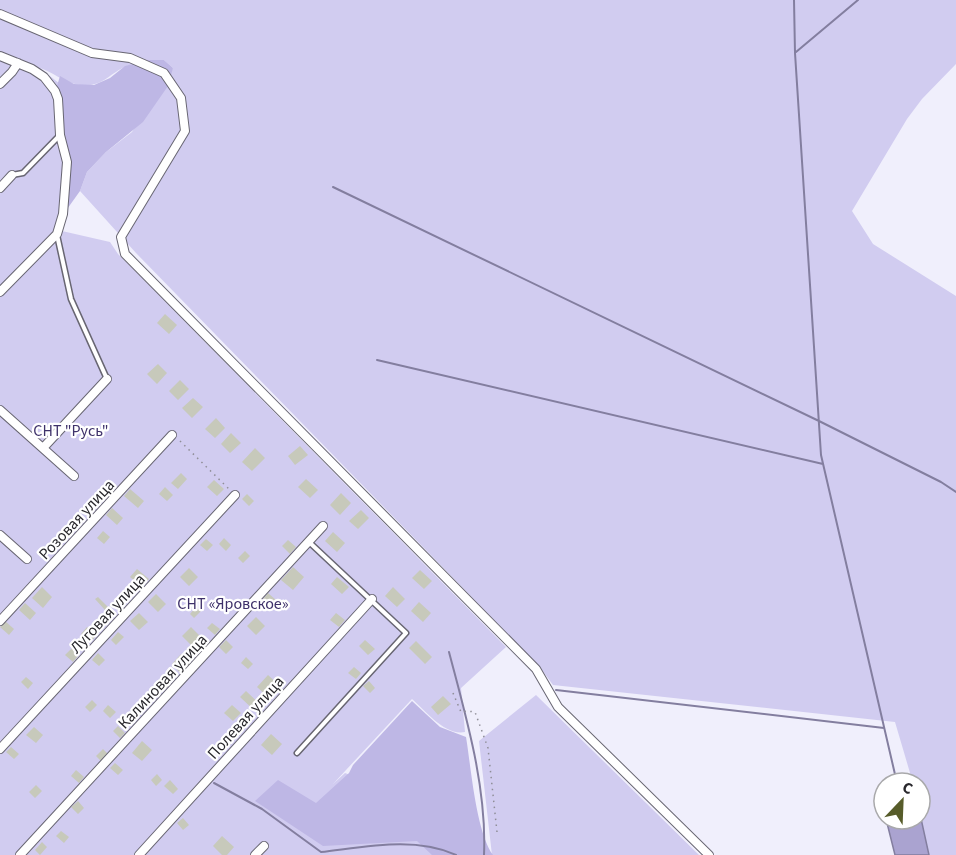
<svg xmlns="http://www.w3.org/2000/svg" width="956" height="855" font-family="'Source Sans 3',sans-serif">
	<rect width="100%" height="100%" fill="#f0effc"/>
	<!-- green -->
	<path fill="#d1ccf0" d="M0,0H956V64L922,99L907,119L852,211L873,244L956,296V855H929L920,814V783H913L895,722L553,685L539,666L136,253L80,191L87,172L106,152L132,132L173,68L164,60C151,60 139,61 127,66C107,74 102,90 75,84C63,81 52,72 40,68L65,88L70,198L62,231L110,242L118,254L506,647L461,688L465,732C445,736 426,711 412,699L333,784L345,773L426,803L488,855H0Z
		M536,695L699,855H492L479,741Z"/>
	<!-- forest -->
	<path fill="#beb7e5" d="M147,60H164L173,68L168,86L143,122L106,152L87,172L80,191L65,212V145L60,94L57,86L60,76L74,84L94,85L110,78L125,66Z
		M412,701L440,727L466,737C471,767 476,832 493,855H432L417,841L323,846L255,801L278,780L316,803L349,773L353,765Z"/>
	<!-- water -->
	<path fill="#aaa3d0" stroke="#837e9f" stroke-width="1.5" d="M920,814L929,855H895L886,819H920Z"/>
	<g fill="none" stroke-linecap="round" stroke-linejoin="round">
		<!-- stream -->
		<path stroke="#837e9f" stroke-width="2" d="M794,0L795,53L821,455L897,783
			M796,52L858,0
			M333,187L819,421L941,482L956,492
			M377,360L823,464
			M449,652C466,717 487,787 484,855
			M556,690L884,728
			M214,783L262,809L321,852C365,847 415,836 456,855"/>
	</g>
	<!-- building -->
	<path fill="#c7c9bb" d="M165,314L177,325L169,334L157,323Z
		M158,364L167,373L157,384L147,374Z
		M180,380L189,389L178,400L169,391Z
		M193,398L203,407L192,418L182,408Z
		M216,418L225,428L215,438L205,429Z
		M231,433L241,443L230,453L221,444Z
		M300,446L308,455L295,465L288,456Z
		M255,448L265,458L252,471L242,462Z
		M181,473L187,479L178,489L171,483Z
		M306,479L318,490L310,498L298,487Z
		M214,480L224,489L217,496L207,487Z
		M165,487L173,495L167,501L159,494Z
		M130,489L144,501L138,508L124,496Z
		M341,493L351,503L340,515L330,505Z
		M247,494L254,501L249,506L242,499Z
		M112,508L123,518L117,525L106,515Z
		M361,510L369,518L358,529L349,521Z
		M103,531L110,537L104,544L97,538Z
		M333,532L345,543L337,552L325,541Z
		M224,538L231,545L226,551L219,544Z
		M206,539L213,545L207,551L200,545Z
		M288,540L296,547L290,554L282,546Z
		M245,551L250,556L243,563L238,558Z
		M293,567L304,577L293,590L281,580Z
		M189,568L198,577L189,586L180,577Z
		M137,569L149,579L142,587L130,577Z
		M420,570L432,581L424,589L412,578Z
		M337,577L349,587L342,594L331,584Z
		M42,587L52,597L43,608L32,598Z
		M393,587L405,599L397,607L385,596Z
		M268,593L276,600L271,606L263,599Z
		M156,594L166,604L158,612L148,602Z
		M98,597L108,607L105,610L95,599Z
		M419,602L431,613L423,622L411,611Z
		M25,603L36,613L30,620L19,610Z
		M196,607L201,611L194,618L190,614Z
		M139,613L148,622L139,630L130,621Z
		M336,613L345,620L339,627L330,620Z
		M256,617L265,626L256,635L247,626Z
		M5,621L14,629L9,635L0,627Z
		M212,623L220,629L215,635L207,628Z
		M87,627L96,636L90,643L81,634Z
		M191,627L201,637L192,646L182,636Z
		M118,632L124,637L116,645L111,640Z
		M226,640L233,647L226,654L219,647Z
		M365,640L375,649L368,655L359,646Z
		M416,641L432,657L425,664L409,648Z
		M72,648L79,655L73,662L65,655Z
		M98,653L105,660L99,666L92,660Z
		M181,654L191,664L181,674L172,664Z
		M246,657L253,664L248,669L241,663Z
		M354,667L361,673L356,679L348,673Z
		M268,675L280,686L269,698L257,687Z
		M26,677L33,683L28,689L21,682Z
		M166,680L168,687L159,691L156,684Z
		M369,681L375,688L370,693L363,686Z
		M246,691L262,706L257,713L240,697Z
		M443,696L451,704L438,715L431,707Z
		M92,700L97,705L90,712L85,707Z
		M108,705L116,712L110,718L103,711Z
		M232,705L241,713L233,721L224,713Z
		M118,726L125,733L120,738L113,731Z
		M34,727L43,735L36,743L26,735Z
		M271,734L282,744L272,755L261,745Z
		M142,741L152,750L142,761L132,753Z
		M11,747L19,754L14,759L6,752Z
		M103,749L108,754L101,761L96,756Z
		M115,763L123,770L118,775L110,768Z
		M76,770L84,777L79,783L71,776Z
		M157,774L162,780L156,786L151,780Z
		M170,780L178,789L173,794L164,786Z
		M36,785L42,791L35,798L29,792Z
		M78,801L84,808L78,814L71,807Z
		M183,818L189,825L183,830L177,823Z
		M61,831L69,837L64,843L56,836Z
		M222,836L234,847L227,855H222L213,846Z
		M42,842L47,847L40,855L35,850Z"/>
	<g fill="none" stroke-linecap="round" stroke-linejoin="round">
		<defs>
			<path id="service" d="M12,175L23,173L60,135
				M57,235L71,299L107,379
				M297,753L406,633L309,542"/>
			<path id="minor" d="M0,14L92,53L130,58L164,73L181,98L185,131L121,237L125,254L536,669L558,707L709,855
				M0,56L32,69L44,77L55,91L58,99L60,135L67,162L63,214L57,234L0,292
				M0,84L12,72L18,63
				M0,188L12,175
				M0,410L74,476
				M43,448L107,379
				M0,535L27,559
				M0,621L172,435
				M0,749L235,495
				M20,855L323,526
				M139,855L372,599
				M255,855L264,846"/>
		</defs>
		<!-- service casing -->
		<use href="#service" stroke="#686672" stroke-width="7"/>
		<!-- minor casing -->
		<use href="#minor" stroke="#686672" stroke-width="10"/>
		<!-- path -->
		<path stroke="#8f8e97" stroke-width="1.5" stroke-dasharray="1.5 4.5" stroke-linecap="butt" d="M180,441L230,490
			M453,693L461,712L467,711L475,712L488,748L497,832"/>
		<!-- service -->
		<use href="#service" stroke="#fff" stroke-width="4"/>
		<!-- minor -->
		<use href="#minor" stroke="#fff" stroke-width="8"/>
	</g>
	<g text-anchor="middle" stroke-width="4.5" stroke-linejoin="round" paint-order="stroke">
		<!-- park labels -->
		<g font-size="16" fill="#3e316a" stroke="#fff">
			<text x="71" y="436">СНТ "Русь"</text>
			<text x="233" y="609">СНТ «Яровское»</text>
		</g>
		<!-- street labels -->
		<g font-size="16" fill="#28272c" stroke="#fff">
			<text transform="translate(76 519) rotate(-47)" y="6">Розовая улица</text>
			<text transform="translate(107 613) rotate(-47)" y="6">Луговая улица</text>
			<text transform="translate(162 681) rotate(-47)" y="6">Калиновая улица</text>
			<text transform="translate(245 717) rotate(-48)" y="6">Полевая улица</text>
		</g>
	</g>
	<!-- north arrow -->
	<g transform="translate(902 801) rotate(23)"><circle r="28" fill="#ffffff" stroke="#a9a9ab" stroke-width="1.5"/>
	<path d="M0-4.5L10 22L0 15L-10 22Z" fill="#575c2a"/>
	<text y="-9" font-size="16" font-weight="bold" text-anchor="middle" fill="#28272c">С</text>
	</g>
</svg>
